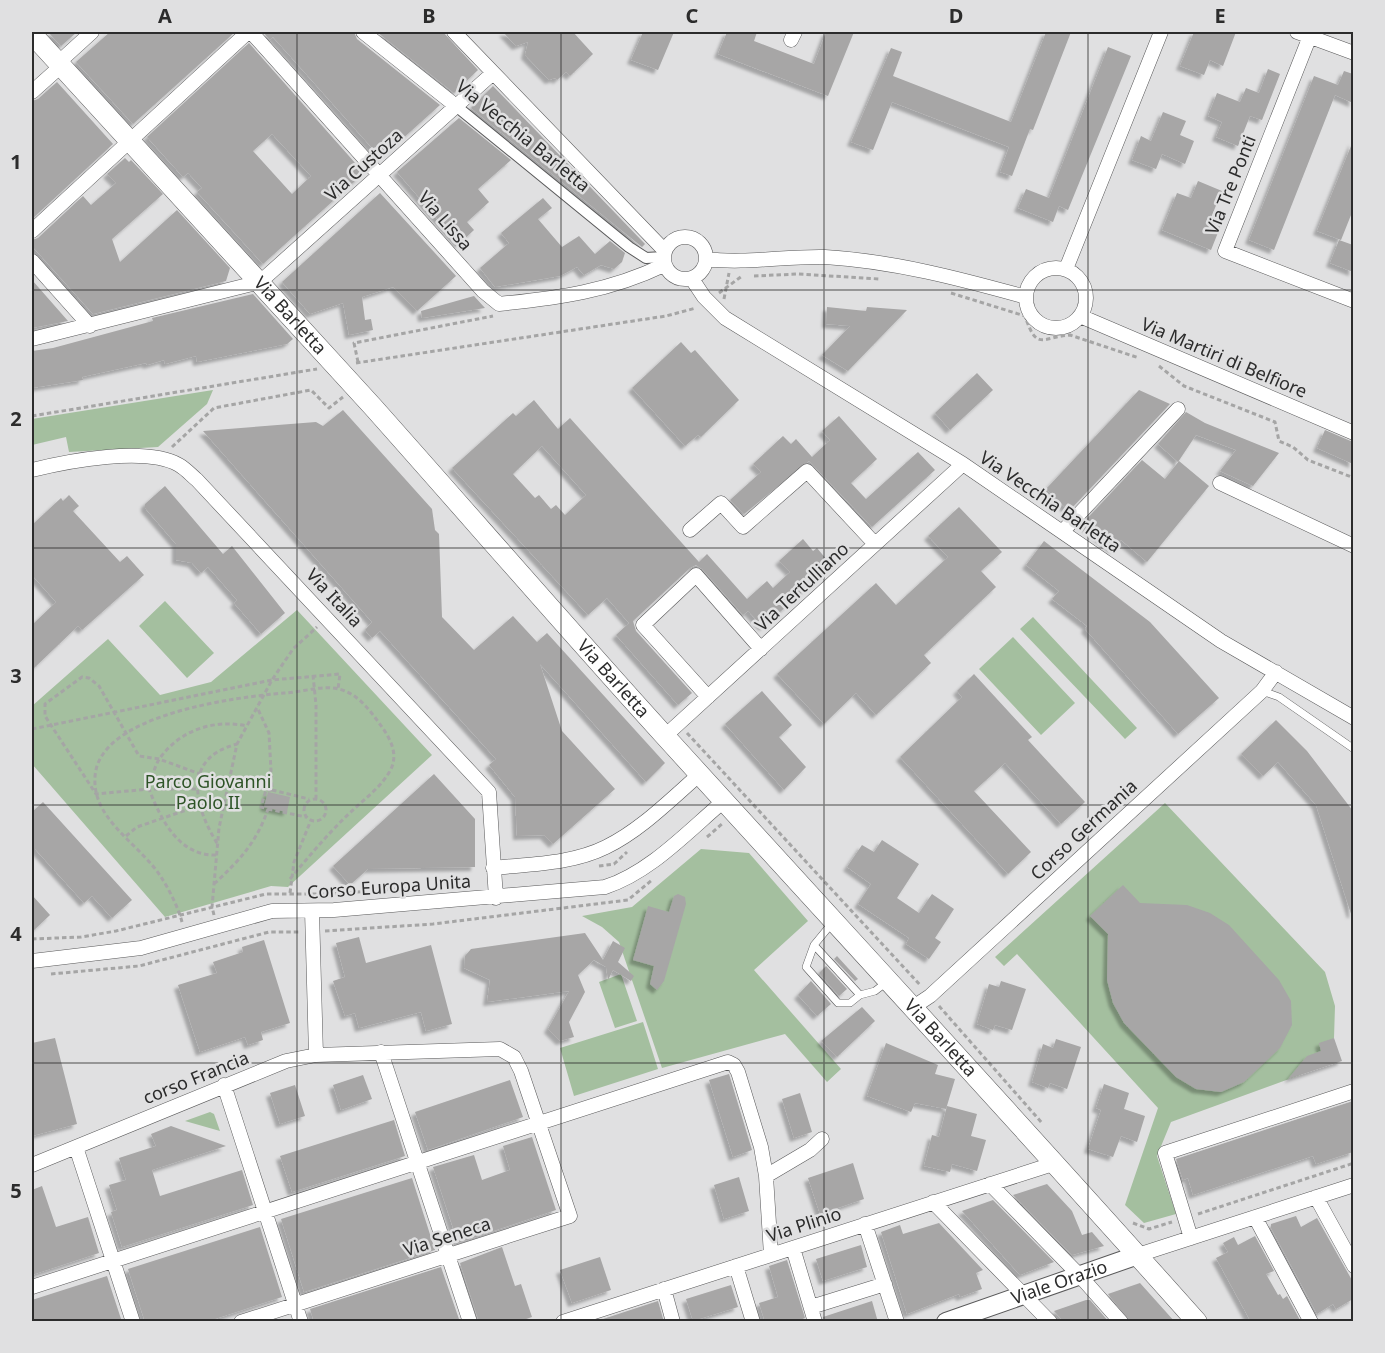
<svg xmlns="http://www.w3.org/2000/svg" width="1385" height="1353" font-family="'Noto Sans',sans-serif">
	<defs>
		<filter id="shadow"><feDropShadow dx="-4" dy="4" stdDeviation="1.5" flood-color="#0004"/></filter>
	</defs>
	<rect width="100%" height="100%" fill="#e0e0e1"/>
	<!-- green -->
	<path fill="#a4bf9f" d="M213,390L207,404L158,447L69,452L66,437L32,445V419Z
		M165,601L214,653L187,678L139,626Z
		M297,610L432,755L288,887L271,886L165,917L32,764V706L108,639L160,695L211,682Z
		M1033,617L1137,728L1125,739L1020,629Z
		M1013,637L1075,703L1041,735L979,669Z
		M1165,803L1325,972L1335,1006L1334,1038L1300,1075L1171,1122L1157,1156L1176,1214L1144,1223L1125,1205L1158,1108L1017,954L1004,966L995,957Z
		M701,849L749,853L808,921L754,970L841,1069L827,1082L785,1034L662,1068L619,942L602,927L582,916L632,907Z
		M621,974L637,1021L615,1028L599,982Z
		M643,1022L658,1069L574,1096L560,1048Z
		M210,1112L214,1114L220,1131L185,1121Z"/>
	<!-- building -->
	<path fill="#a7a6a6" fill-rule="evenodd" filter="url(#shadow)" d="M48,32H77L61,46Z
		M110,32H235L133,124L76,62Z
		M263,32H354L357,39L440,105L381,158L273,37L270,40Z
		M377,32H443L478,70L454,93Z
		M503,32H573L593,54L570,76L566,72L557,80L555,78L549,80L525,55L528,42L516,46Z
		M643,32H674L658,70L631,60Z
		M727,32H757L754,41L814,64L826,32H854L828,96L718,54Z
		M1046,32H1071L1033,130L1030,129L1012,176L1000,172L1009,147L892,102L873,150L851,142L891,48L902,52L893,76L1011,122Z
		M1194,32H1236L1223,66L1210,60L1204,75L1180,66Z
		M249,43L364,173L263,264L197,192L202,188L188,173L183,177L147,137ZM272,134L311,176L292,194L253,151Z
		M1108,47L1131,56L1068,210L1059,206L1053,222L1018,208L1026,189L1049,198Z
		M1268,69L1280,74L1262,120L1250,116L1238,146L1216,137L1222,122L1208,116L1217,93L1240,102L1246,88L1259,93Z
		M1344,71L1353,74V103L1335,95L1274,250L1249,240L1314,76L1338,85Z
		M57,82L113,144L32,219V101L38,99Z
		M493,86L645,244L642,247L471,108Z
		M1163,112L1186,121L1180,135L1194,141L1185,164L1162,154L1156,169L1132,160L1141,136L1151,141Z
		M459,118L511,160L478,189L489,202L467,222L474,230L459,244L397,172Z
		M1353,141V210L1341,240L1317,231Z
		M125,158L129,162L131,160L163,194L112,239L120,262L177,210L230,268L226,281L93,314L32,246V240L38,238L83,196L91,205L116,183L107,174Z
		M1198,181L1222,191L1210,220L1221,225L1211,250L1162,230L1177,193L1191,198Z
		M380,193L456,276L417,311L393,287L362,297L365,320L371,319L373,330L349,335L343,303L310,314L282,282Z
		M543,198L552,208L538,219L562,247L579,236L595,254L610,241L625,253L622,262L614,269L601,265L584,275L577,267L560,276L495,287L480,268L509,243L501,233Z
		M1339,240L1353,245V272L1330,263Z
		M32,280L68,321L32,328Z
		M253,294L293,339L287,344L197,362L196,356L165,364L164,360L147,365L146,363L82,377L83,380L32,388V351L53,348L153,321L152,318Z
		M474,296L485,308L422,318L421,311Z
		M827,307L866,311L867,307L907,310L848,371L822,355L850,326L826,324Z
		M681,342L691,353L695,350L739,400L701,437L698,435L685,446L632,388Z
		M977,373L993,390L950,430L935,413Z
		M1139,390L1170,404L1069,511L1046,489Z
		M534,400L558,429L570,418L699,562L707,554L747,599L767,581L773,588L790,572L779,561L803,539L813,551L817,548L832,566L763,627L748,611L743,615L702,569L696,565L690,568L633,621L636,631L692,693L678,705L616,635L629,623L607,598L588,615L452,468L513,413L516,416ZM542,446L586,495L565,515L556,505L551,509L539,495L535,498L513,474Z
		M343,410L432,509L435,530L439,534L442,617L474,650L513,616L537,642L547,633L665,763L646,782L540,664L562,731L615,789L553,844L544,835L517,836L515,797L489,765L496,759L380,631L372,638L365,630L372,622L203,431L316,422L323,426Z
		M1186,412L1205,423L1279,453L1253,486L1220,471L1236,450L1196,435L1178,462L1158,444Z
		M839,416L877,459L851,483L866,499L918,452L935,470L872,527L809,461L744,514L730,500L761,472L753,464L783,436L791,444L796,439L812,457L830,440L822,431Z
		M1325,430L1353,442V464L1317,448Z
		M1142,460L1165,479L1179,461L1209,486L1147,562L1121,540L1113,549L1082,524Z
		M165,486L223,554L232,546L285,613L261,634L234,603L237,600L208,567L201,573L192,563L176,560V544L145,508V504Z
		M69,495L79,506L73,511L120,562L127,556L144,575L82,630L78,626L32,670V625L56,602L32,575V525L61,498L63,501Z
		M959,507L1002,552L981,571L996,587L924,655L931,663L876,715L856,693L824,724L777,674L876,583L896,605L948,557L928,536Z
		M1044,541L1150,622L1219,698L1178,734L1085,629L1087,626L1052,599L1059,591L1026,565Z
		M974,674L1032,737L1028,740L1085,802L1061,824L1005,763L974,791L1031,852L1008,874L900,757L962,697L957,691Z
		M762,691L792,725L779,737L806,767L784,790L725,724Z
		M1276,720L1307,751L1353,811V914H1351L1316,805L1278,762L1263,776L1241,754Z
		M434,774L475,819V867L368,869L350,885L333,866Z
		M268,792L290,797L287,812L264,807Z
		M43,802L132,900L112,918L92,896L84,903L35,849H32V812Z
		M882,840L919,864L897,898L919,913L932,894L954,909L935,938L941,942L929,959L906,944L909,938L858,904L871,884L847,867L862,845L874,852Z
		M1123,885L1140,903L1187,905L1210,913L1229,925L1279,980L1291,1001L1292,1025L1280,1048L1244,1082L1221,1092L1196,1089L1176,1077L1124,1023L1113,1003L1107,980L1108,934L1090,916Z
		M678,894L685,897L686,904L664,981L657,990L650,984L654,966L633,960L648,906L669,912L674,896Z
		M32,895L50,915L32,932Z
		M585,933L603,960L613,941L625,948L618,962L634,976L631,981L613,970L608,980L606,967L594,960L578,975L585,992L569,1022L574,1037L560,1041L548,1029L569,991L487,1002L490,980L464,968L465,956L471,949Z
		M359,937L366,963L431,945L452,1024L426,1031L421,1012L359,1028L355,1013L345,1016L333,981L345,977L336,943Z
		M264,940L290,1023L261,1032L263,1040L248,1045L245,1037L200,1052L178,985L217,973L213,962L243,952L242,947Z
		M837,956L858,979L855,981L834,959Z
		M826,966L847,989L839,996L819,973Z
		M811,981L831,1004L817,1016L798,995Z
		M1001,981L1026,989L1012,1030L995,1025L993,1030L977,1024L989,984L999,987Z
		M862,1007L875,1021L837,1057L821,1041Z
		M55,1038L77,1124L32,1136V1043Z
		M1334,1038L1342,1061L1288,1079L1307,1056L1321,1051L1319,1043Z
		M1056,1039L1081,1047L1067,1089L1050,1083L1048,1088L1032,1082L1043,1044L1053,1048Z
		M886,1043L938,1065L935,1074L955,1079L946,1109L915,1103L911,1112L867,1096Z
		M729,1074L752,1150L733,1157L709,1080Z
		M363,1075L372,1099L341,1110L333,1085Z
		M510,1080L523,1117L428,1150L415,1112Z
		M1104,1084L1129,1093L1124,1109L1145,1116L1137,1142L1121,1136L1113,1157L1088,1149L1101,1110L1096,1108Z
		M295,1085L305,1116L280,1124L270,1093Z
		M800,1093L812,1132L794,1138L782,1099Z
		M1353,1101V1152L1316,1164L1313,1156L1193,1195L1188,1178L1183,1180L1176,1159Z
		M947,1106L977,1114L971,1136L986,1140L977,1171L952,1164L950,1172L924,1166L932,1135L939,1137Z
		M394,1120L405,1156L292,1192L280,1156Z
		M171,1126L226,1146L152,1170L160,1196L242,1170L253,1205L122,1247L111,1212L117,1210L109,1185L126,1180L119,1158L156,1146L151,1134Z
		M532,1137L556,1210L458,1243L433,1167L474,1155L482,1180L510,1170L503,1146Z
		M853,1163L864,1199L820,1214L808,1178Z
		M739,1177L749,1211L724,1219L714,1185Z
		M412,1178L435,1250L304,1292L281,1219Z
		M1047,1184L1072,1211L1082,1235L1092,1232L1104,1246L1072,1255L1013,1195Z
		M42,1186L56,1227L88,1217L99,1253L32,1275V1190Z
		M993,1200L1054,1262L1020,1275L962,1211Z
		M1296,1216L1301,1227L1317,1218L1353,1282V1299L1336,1309L1333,1304L1317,1314L1271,1228V1224Z
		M939,1223L983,1270L976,1273L982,1289L960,1297L959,1294L907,1314L881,1232L900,1225L903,1234Z
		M260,1227L282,1297L206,1322H145L128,1269Z
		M1255,1236L1274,1271L1266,1274L1278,1295L1280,1294L1283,1299L1287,1296L1301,1322H1251L1222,1269L1216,1258L1228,1252L1223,1243L1234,1237L1238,1245Z
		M861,1245L867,1267L823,1281L816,1259Z
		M502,1247L515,1286L521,1284L532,1317L517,1322H479L460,1263Z
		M600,1257L611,1290L572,1303L560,1270Z
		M787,1260L805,1318L795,1322H765L759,1303L778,1297L769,1266Z
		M441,1267L460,1322H314L310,1309Z
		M107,1276L122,1322H32V1300Z
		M1140,1283L1175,1322H1130L1108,1294Z
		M731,1285L738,1307L693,1321L686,1299Z
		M1086,1300H1090L1109,1322H1064L1054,1311Z
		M658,1301L664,1322H603V1319Z
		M872,1301L878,1322H824L823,1317Z"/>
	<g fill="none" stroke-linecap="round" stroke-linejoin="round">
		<defs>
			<path id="service" d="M1262,691L1279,697L1354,749
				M833,922L814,945L860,995L875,991L888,981
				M814,945L806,967L838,1003H850L860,995"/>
			<path id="pedestrian" d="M456,106L629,247L646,258L663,257"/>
			<path id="minor" d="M251,32L483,291L499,304C559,298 610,291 664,265
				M363,32L456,106
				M454,32L664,250
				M1297,32L1354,53
				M1310,36L1225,251L1354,301
				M791,40L795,32
				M58,63L92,32
				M32,92L61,66
				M32,231L248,32
				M664 258a21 21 0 1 1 42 0a21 21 0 1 1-42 0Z
				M706,259C745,264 785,256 825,257C893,261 961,279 1026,297
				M32,261L90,326
				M1026 298a30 30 0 1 1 60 0a30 30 0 1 1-60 0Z
				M1066,269L1161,32
				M692,279L704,297L725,318L963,464L1221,641L1354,718
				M1080,316L1354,433
				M32,339L260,282L493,73
				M32,470C68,461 146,446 179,465C186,469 192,476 197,480L489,792L496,898
				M1220,483L1354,546
				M690,530L721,503L743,527L807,471L875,544
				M1063,531L1178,409
				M708,697L643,625L696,575L761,649
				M665,736L963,464
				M493,868C530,864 572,864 606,847C641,830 671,799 700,774
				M312,911L316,1055
				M32,961L141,948L272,911L334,910L605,887C651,872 688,831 725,800
				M912,1008L930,996L1262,691L1276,672
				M381,1052L470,1322
				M224,1085L301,1322
				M76,1147L133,1322
				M32,1165L286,1061L316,1055L500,1049L514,1057L521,1071L570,1216L241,1322
				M766,1176L810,1150L822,1139
				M990,1184L1081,1277L1121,1322
				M1316,1197L1354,1266
				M933,1202L1050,1322
				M1255,1217L1311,1322
				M865,1224L897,1322
				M1191,1238L1165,1153L1354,1091
				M793,1248L815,1322
				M1138,1255L1354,1185
				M736,1266L753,1322
				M32,1287L728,1062L734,1065L738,1072L761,1147L766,1176L771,1255
				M664,1289L673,1322
				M811,1307L885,1284
				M563,1322L1056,1163"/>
			<g id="tertiary">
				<path id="s1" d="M946,1322L1138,1255"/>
			</g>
			<g id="secondary">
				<path id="s2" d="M32,34C146,158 260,282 373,407C470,516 565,626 663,734C841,930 1021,1124 1197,1322"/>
			</g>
		</defs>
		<!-- service casing -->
		<use href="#service" stroke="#585859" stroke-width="8"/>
		<!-- pedestrian casing -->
		<use href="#pedestrian" stroke="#585859" stroke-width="12"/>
		<!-- minor casing -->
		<use href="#minor" stroke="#585859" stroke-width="15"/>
		<!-- tertiary casing -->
		<use href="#tertiary" stroke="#585859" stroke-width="20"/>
		<!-- secondary casing -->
		<use href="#secondary" stroke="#585859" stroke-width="21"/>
		<!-- path -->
		<path stroke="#a5a5a5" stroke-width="3" stroke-dasharray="4.5 3" stroke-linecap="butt" d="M754,276L798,274L880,279
			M719,293L742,276
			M951,293L1025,316C1037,352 1042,337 1070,335L1139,358
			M724,299L729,273
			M358,362L354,343L493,316
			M356,363L666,316L696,308
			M1159,366L1184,386L1275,422L1279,441L1293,447L1308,460L1354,478
			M32,416L317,369
			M172,447L214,408L311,390L329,408L343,397
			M313,675L316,705V798
			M32,729L272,680L340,674L338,689
			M687,733L921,986
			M196,789H149L96,794L45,716V704L82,677L89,678L99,686L139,756L159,759L200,774
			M272,790L309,799
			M304 810a11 11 0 1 1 22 0a11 11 0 1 1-22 0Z
			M268,809L306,817
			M126,836L137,827L198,806
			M707,837L722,824
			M217,843C194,806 182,758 237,744
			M216,855C179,856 161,820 149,789C152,780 154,766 160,758C180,730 214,719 247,726
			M599,866L614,864L627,852
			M214,884C239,861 257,842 268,809L261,807L266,790H272L269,733L257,707
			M290,893L294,862L311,820
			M214,915L212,907L219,828L237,744L272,680L293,649L317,627
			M182,922C178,907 169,889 161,877C140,844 92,820 95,777C98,714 237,697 285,693C303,692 322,685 339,689C359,694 371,712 382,727C391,740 398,754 391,769C383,785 367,797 354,809C331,830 310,855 290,879
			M325,931L433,924L628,900L652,880
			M32,939L81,937L116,931L266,894H332L408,888
			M51,974L139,966L269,932H301
			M939,1006L1042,1123
			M1198,1214L1354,1163
			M1133,1223L1149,1229L1172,1222"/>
		<!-- service -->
		<use href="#service" stroke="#fff" stroke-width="7"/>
		<!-- pedestrian -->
		<use href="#pedestrian" stroke="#fff" stroke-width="10"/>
		<!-- minor -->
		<use href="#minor" stroke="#fff" stroke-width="14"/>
		<!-- tertiary -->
		<use href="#tertiary" stroke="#fff" stroke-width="18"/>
		<!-- secondary -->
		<use href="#secondary" stroke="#fff" stroke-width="20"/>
	</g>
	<!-- grid -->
	<path fill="none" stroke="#2c2c2c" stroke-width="1.5" stroke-opacity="0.55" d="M297,32V1322M561,32V1322M824,32V1322M1088,32V1322M32,290H1354M32,548H1354M32,805H1354M32,1063H1354"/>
	<g text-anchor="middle" stroke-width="5" stroke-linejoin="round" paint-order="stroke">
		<!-- street labels -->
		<g font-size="18" fill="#2c2c2c" stroke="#e0e0e1">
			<text transform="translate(523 136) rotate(39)" y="6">Via Vecchia Barletta</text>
			<text transform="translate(364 165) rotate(-42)" y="6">Via Custoza</text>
			<text transform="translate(1231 185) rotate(-68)" y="6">Via Tre Ponti</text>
			<text transform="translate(445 221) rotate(49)" y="6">Via Lissa</text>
			<text dy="6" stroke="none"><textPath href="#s2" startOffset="382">Via Barletta</textPath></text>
			<text transform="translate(1224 358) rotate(23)" y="6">Via Martiri di Belfiore</text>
			<text transform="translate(1050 502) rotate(34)" y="6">Via Vecchia Barletta</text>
			<text transform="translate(802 587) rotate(-43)" y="6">Via Tertulliano</text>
			<text transform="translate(334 598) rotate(47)" y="6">Via Italia</text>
			<text dy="6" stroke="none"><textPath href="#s2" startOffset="868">Via Barletta</textPath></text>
			<text transform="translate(1084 830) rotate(-43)" y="6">Corso Germania</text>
			<text transform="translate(389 887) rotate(-4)" y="6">Corso Europa Unita</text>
			<text dy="6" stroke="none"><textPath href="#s2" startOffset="1354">Via Barletta</textPath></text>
			<text transform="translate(196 1078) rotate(-22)" y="6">corso Francia</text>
			<text transform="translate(804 1225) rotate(-18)" y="6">Via Plinio</text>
			<text transform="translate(447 1237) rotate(-18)" y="6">Via Seneca</text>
			<text dy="6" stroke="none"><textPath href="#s1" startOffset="120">Viale Orazio</textPath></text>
		</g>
		<!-- park labels -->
		<g font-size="18" fill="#2e5427" stroke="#e0e0e1">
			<text x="208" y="788">Parco Giovanni<tspan x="208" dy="21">Paolo II</tspan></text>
		</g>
	</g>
	<!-- border -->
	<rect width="1385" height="1353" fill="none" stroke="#e0e0e1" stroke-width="66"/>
	<rect x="33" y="33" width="1319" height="1287" fill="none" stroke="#2c2c2c" stroke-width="2"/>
	<g font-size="20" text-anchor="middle" font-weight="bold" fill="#2c2c2c">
		<text x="165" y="23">A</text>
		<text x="429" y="23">B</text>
		<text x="692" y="23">C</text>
		<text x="956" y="23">D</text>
		<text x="1220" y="23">E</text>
		<text x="16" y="169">1</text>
		<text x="16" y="426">2</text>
		<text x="16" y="683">3</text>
		<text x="16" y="941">4</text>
		<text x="16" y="1198">5</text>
	</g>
</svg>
